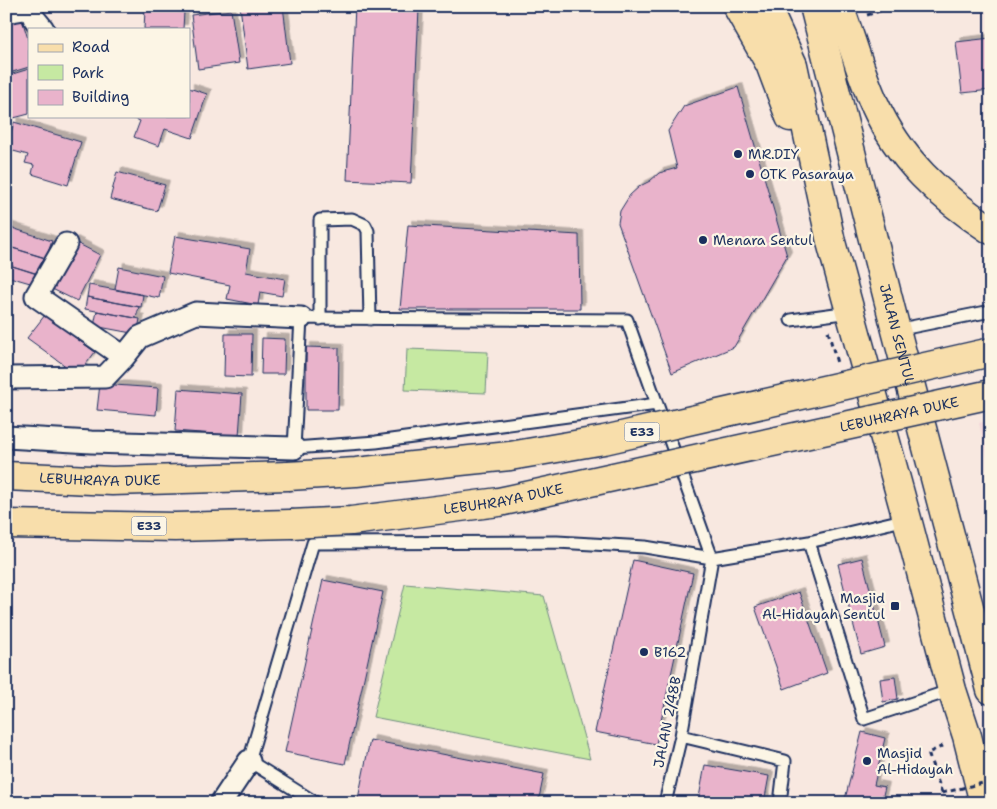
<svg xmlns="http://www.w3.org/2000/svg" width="997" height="809" font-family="'Shantell Sans',sans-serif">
	<defs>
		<filter id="shadow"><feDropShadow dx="4.5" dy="-4.5" stdDeviation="0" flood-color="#0004"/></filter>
	</defs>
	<rect width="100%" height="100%" fill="#f8e8e0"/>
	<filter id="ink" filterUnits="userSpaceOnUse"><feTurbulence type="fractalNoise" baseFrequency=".02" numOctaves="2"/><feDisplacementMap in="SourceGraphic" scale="10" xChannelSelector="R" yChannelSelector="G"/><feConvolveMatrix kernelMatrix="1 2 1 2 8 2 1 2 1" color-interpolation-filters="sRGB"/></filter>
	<g filter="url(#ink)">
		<!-- built -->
		<path fill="#f4d8da" d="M991,420V475L979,423Z"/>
		<!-- green -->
		<path fill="#c6e9a2" stroke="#708c80" d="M407,349L488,352L486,393L405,390Z
			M405,584L544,596L590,759L373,717Z"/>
		<!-- building -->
		<path fill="#e9b3cb" stroke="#1b2f5e" filter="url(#shadow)" d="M240,6H283L290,63L248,69Z
			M355,6L419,9L411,183L347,180Z
			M19,10L29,42V67L6,74V14Z
			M145,10L184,12L183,29H144Z
			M231,10L239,63L198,69L191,15Z
			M991,38V90L962,93L956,42Z
			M29,69V114L6,120V76Z
			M738,87L787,256L734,347L672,373L618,223L620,211L630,195L640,186L650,181L659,173L677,168L668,131L684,106Z
			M189,88L207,94L192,138L165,129L159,146L134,137L140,121L128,116H189Z
			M14,122L81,142L68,185L32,174L34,165L25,163L28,155L6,149Z
			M117,172L165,185L157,211L110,199Z
			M408,225L579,235L580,309H400Z
			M6,226L52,241L46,258L6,246Z
			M175,236L250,249L246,272L285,279L282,296L260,292L258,305L227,299L230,285L168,273Z
			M73,241L100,255L77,301L50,288Z
			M6,246L51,260L45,276L6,264Z
			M6,264L40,275L37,285L6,276Z
			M119,267L163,276L159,298L115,289Z
			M89,285L143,295L141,307L87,297Z
			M87,297L139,307L136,318L85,309Z
			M97,311L140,319L137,334L94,326Z
			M45,315L95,352L78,375L27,338Z
			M225,334H252L251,377L224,376Z
			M262,338L285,339L284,374H261Z
			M306,347L339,348L338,410H306Z
			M100,384L158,388L156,415L97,410Z
			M178,389L242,394L239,436L175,431Z
			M862,558L885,647L861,654L838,564Z
			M633,560L693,573L656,744L595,732Z
			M323,580L383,592L345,764L285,752Z
			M799,592L827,673L784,689L755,607Z
			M895,677L898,699L883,702L880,679Z
			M862,732L885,738L874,785L885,787L881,803H844Z
			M370,740L544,774L538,803H375L358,799Z
			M705,765L769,776L764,803H698Z"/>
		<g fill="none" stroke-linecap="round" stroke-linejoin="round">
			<defs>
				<path id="lane" d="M320,319V220L352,219L365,225L368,231L370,319
					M791,320L850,312
					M896,330L991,311
					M657,404L376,442L294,448L301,318L627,320L712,558L681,736L665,803
					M809,542L864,719L952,690
					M681,736L785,761L780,803
					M316,803L249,761L313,543L557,542L645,547L712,558L809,542L907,519"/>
				<path id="street" d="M30,6L34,18L43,29
					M6,12L30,8
					M66,244L36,296L124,357L140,337L196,313L301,318
					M6,378L105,377L124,357
					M6,437L91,442L294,448
					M221,803L249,761"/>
				<g id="primary">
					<path d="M737,6L770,64L790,117"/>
					<path d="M766,6L793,65L831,242L907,519L952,690L967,736L984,803"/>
					<path id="s1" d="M814,6L896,330L991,690"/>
				</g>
				<g id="highway">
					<path d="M839,6C851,38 860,72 874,103C899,159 940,197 991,230"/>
					<path id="s2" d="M6,476L112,481L288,476"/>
					<path d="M6,524L175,527L291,524"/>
				</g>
			</defs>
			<!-- lane casing -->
			<use href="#lane" stroke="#1b2f5e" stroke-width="15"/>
			<!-- street casing -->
			<use href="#street" stroke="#1b2f5e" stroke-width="25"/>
			<!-- primary casing -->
			<use href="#primary" stroke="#1b2f5e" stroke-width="31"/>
			<!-- highway casing -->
			<use href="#highway" stroke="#1b2f5e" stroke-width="31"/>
			<!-- path -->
			<path stroke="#1b2f5e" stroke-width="3" stroke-dasharray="5 4" stroke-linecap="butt" d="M867,15L895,6
				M828,331L837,363
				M942,793L928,753L945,745"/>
			<!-- lane -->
			<use href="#lane" stroke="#fcf5e5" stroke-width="11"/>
			<!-- street -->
			<use href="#street" stroke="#fcf5e5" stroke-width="21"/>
			<!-- primary -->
			<use href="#primary" stroke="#f8deab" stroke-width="28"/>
			<!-- highway -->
			<use href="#highway" stroke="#f8deab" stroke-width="28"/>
			<defs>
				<g id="highway-bridge">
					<path d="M288,476L356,472L470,460L510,456L604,440L991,352"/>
					<path id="s3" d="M291,524L351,521L499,502L991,394"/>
				</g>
			</defs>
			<!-- highway-bridge casing -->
			<use href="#highway-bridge" stroke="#1b2f5e" stroke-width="31" stroke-linecap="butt"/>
			<!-- path-bridge -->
			<path stroke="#1b2f5e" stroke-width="3" stroke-dasharray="5 4" stroke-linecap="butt" d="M942,793L991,781"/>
			<!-- highway-bridge -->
			<use href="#highway-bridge" stroke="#f8deab" stroke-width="28"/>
		</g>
	</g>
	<!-- markers -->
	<g fill="#1b2f5e" stroke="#fcf5e5" stroke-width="2">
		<circle cx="738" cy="154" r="5"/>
		<circle cx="750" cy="174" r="5"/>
		<circle cx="703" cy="240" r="5"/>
		<rect x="890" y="601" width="10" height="10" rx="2.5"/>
		<circle cx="644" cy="652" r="5"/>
		<circle cx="867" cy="761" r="5"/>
	</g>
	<g text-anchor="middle" stroke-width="4.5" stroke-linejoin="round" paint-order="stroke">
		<!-- shield labels -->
		<g fill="#fcf5e5" stroke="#5e6a86" stroke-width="1">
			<rect x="624.5" y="422.5" width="35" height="19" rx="4"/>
			<rect x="131.5" y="516.5" width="35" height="19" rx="4"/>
		</g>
		<g font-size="12" font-weight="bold" fill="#1b2f5e">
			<text x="642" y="436">E33</text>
			<text x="149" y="530">E33</text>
		</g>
		<!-- poi labels -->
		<g font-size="14" fill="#1b2f5e" stroke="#fcf5e5" text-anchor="start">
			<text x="748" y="159">MR.DIY</text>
			<text x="760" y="179">OTK Pasaraya</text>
			<text x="713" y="245">Menara Sentul</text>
			<text x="885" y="603" text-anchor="end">Masjid<tspan x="885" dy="16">Al-Hidayah Sentul</tspan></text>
			<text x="654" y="657">B162</text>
			<text x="877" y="758">Masjid<tspan x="877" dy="16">Al-Hidayah</tspan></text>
		</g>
		<!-- street labels -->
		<g font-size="14" fill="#1b2f5e" stroke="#fcf5e5">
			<text dy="5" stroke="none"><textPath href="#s1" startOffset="339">JALAN SENTUL</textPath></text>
			<text dy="5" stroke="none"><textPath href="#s3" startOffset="619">LEBUHRAYA DUKE</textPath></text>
			<text dy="5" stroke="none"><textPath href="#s2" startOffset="94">LEBUHRAYA DUKE</textPath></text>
			<text dy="5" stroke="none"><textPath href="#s3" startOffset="214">LEBUHRAYA DUKE</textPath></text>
			<text transform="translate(667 722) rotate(-79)" y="5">JALAN 2/48B</text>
		</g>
	</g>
	<!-- margin -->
	<rect width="997" height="809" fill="none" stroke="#fcf5e5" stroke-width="25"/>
	<rect x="12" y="12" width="972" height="784" fill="none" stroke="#1b2f5e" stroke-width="2" filter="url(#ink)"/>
	<!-- legend -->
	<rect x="28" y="28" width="162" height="90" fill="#fcf5e5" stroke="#a2a6af"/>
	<rect x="38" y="44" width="25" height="8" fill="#f8deab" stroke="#a2a6af"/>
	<text x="72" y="52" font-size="15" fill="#1b2f5e">Road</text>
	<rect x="38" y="65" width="25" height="15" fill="#c6e9a2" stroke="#a2a6af"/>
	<text x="72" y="78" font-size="15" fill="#1b2f5e">Park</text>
	<rect x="38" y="90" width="25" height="15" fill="#e9b3cb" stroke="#a2a6af"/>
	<text x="72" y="102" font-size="15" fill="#1b2f5e">Building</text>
</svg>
